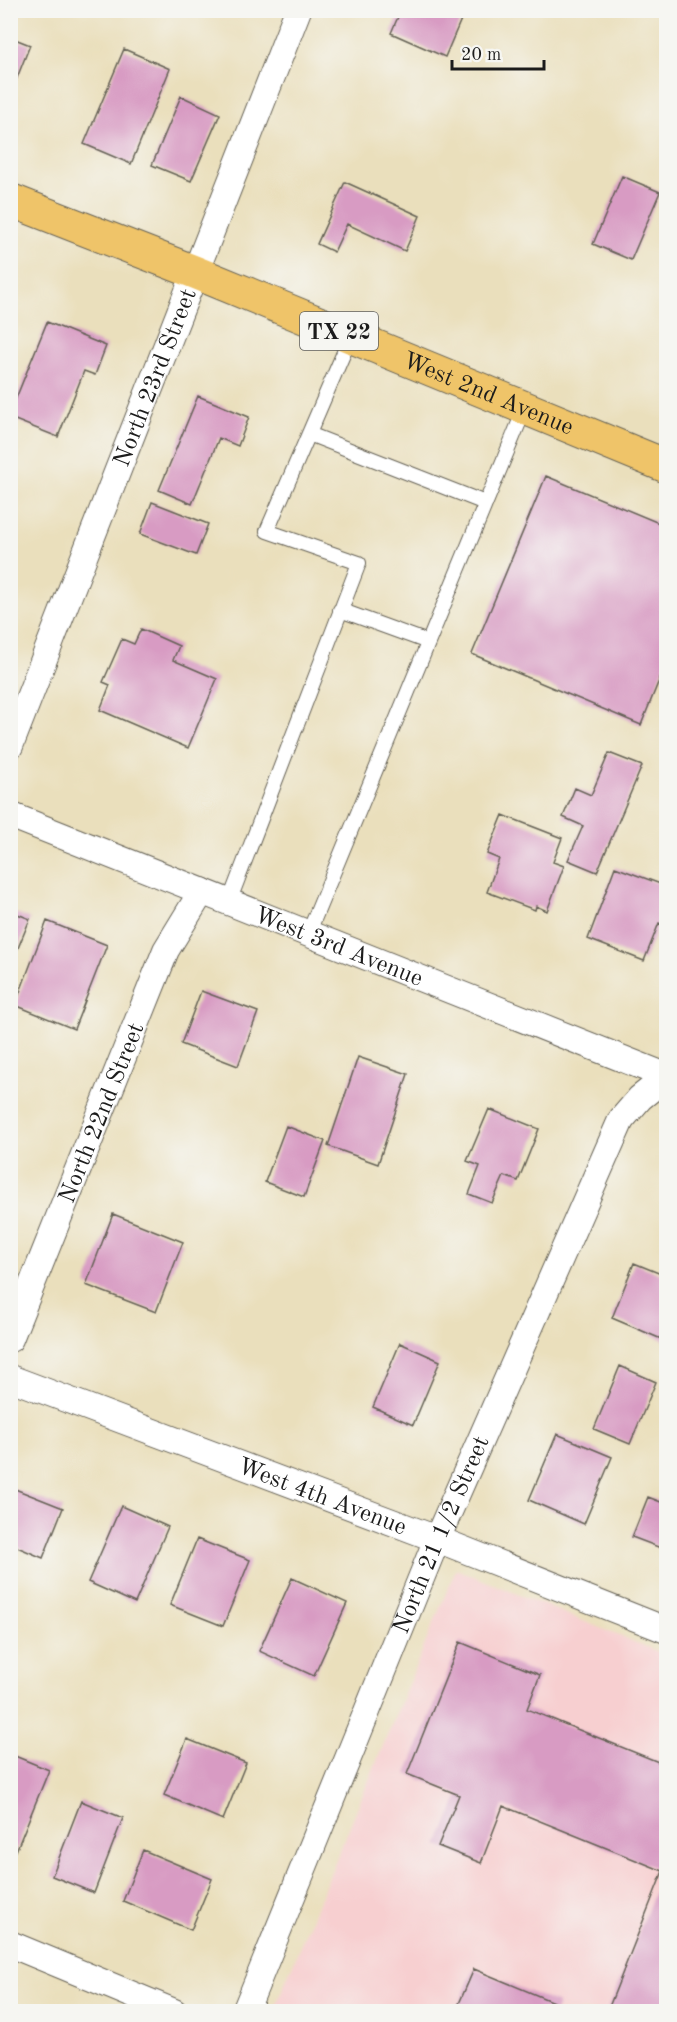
<svg xmlns="http://www.w3.org/2000/svg" width="677" height="2022" font-family="'Old Standard TT',serif">
	<rect width="100%" height="100%" fill="#f6f6f2"/>
	<filter id="ink" filterUnits="userSpaceOnUse"><feTurbulence type="fractalNoise" baseFrequency=".0167" numOctaves="2"/><feDisplacementMap in="SourceGraphic" scale="12" xChannelSelector="R" yChannelSelector="G"/><feConvolveMatrix kernelMatrix="1 2 1 2 8 2 1 2 1" color-interpolation-filters="sRGB"/></filter>
	<filter id="wash" filterUnits="userSpaceOnUse"><feTurbulence type="fractalNoise" baseFrequency=".008" numOctaves="4" result="noise"/><feDisplacementMap in="SourceGraphic" scale="24" xChannelSelector="R" yChannelSelector="G"/><feGaussianBlur stdDeviation="1.35" result="paint"/><feColorMatrix in="noise" values="0 0 0 0 0 0 0 0 0 0 0 0 0 0 0 0 0 1.4 0 .05"/><feComposite in="paint" operator="in"/></filter>
	<g filter="url(#wash)">
		<rect width="100%" height="100%" fill="#eadfbc"/>
		<!-- built -->
		<path fill="#f7cfd0" d="M456,1569L666,1655V2011L273,2012Z"/>
		<g id="blocks">
			<!-- building -->
			<path fill="#d89bc3" d="M401,10H465L445,57L391,33Z
				M10,37L30,45L11,93H10Z
				M124,49L170,69L131,164L84,144Z
				M181,96L220,114L191,181L152,165Z
				M622,176L660,192L631,260L593,244Z
				M345,182L420,216L405,251L347,224L334,252L317,244Z
				M47,322L106,346L95,375L84,371L58,437L10,418V413Z
				M198,396L249,417L238,446L219,438L192,504L159,490Z
				M546,476L666,526V663L641,725L472,654Z
				M152,502L208,524L196,555L140,534Z
				M141,629L179,646L173,660L217,679L188,748L100,710L110,685L103,682L122,639L134,644Z
				M609,753L642,766L597,872L568,860L583,826L563,817L575,788L591,795Z
				M503,815L562,838L553,862L564,866L547,911L536,906L535,910L487,892L499,859L487,854Z
				M615,867L666,886V926L659,923L644,961L588,939Z
				M10,911L30,919L11,965H10Z
				M47,921L107,945L74,1029L15,1005Z
				M201,991L258,1012L238,1066L181,1044Z
				M358,1057L408,1074L378,1164L328,1146Z
				M489,1109L539,1129L518,1181L504,1176L492,1203L469,1194L480,1166L467,1161Z
				M286,1126L325,1141L304,1197L265,1182Z
				M113,1214L183,1242L156,1312L86,1285Z
				M634,1263L666,1276V1341L612,1318Z
				M400,1343L440,1361L413,1425L373,1407Z
				M620,1366L656,1382L630,1444L594,1429Z
				M557,1434L612,1457L584,1524L529,1500Z
				M10,1487L63,1508L43,1558L10,1544Z
				M648,1497L666,1504V1550L632,1537Z
				M121,1506L168,1527L135,1603L88,1582Z
				M197,1539L250,1560L223,1626L170,1605Z
				M292,1578L347,1603L314,1676L259,1651Z
				M460,1642L540,1675L527,1709L666,1765V2012H607L663,1871L503,1806L481,1863L438,1846L459,1795L407,1774Z
				M187,1739L246,1763L223,1820L164,1795Z
				M10,1754L49,1770L16,1851L10,1849Z
				M81,1801L123,1818L94,1893L52,1876Z
				M143,1850L212,1879L191,1930L123,1901Z
				M474,1969L558,2004L555,2012H470L458,2006Z"/>
		</g>
	</g>
	<g filter="url(#ink)">
		<use href="#blocks" fill-opacity="0" stroke="#646054" stroke-width="1.5"/>
		<g fill="none" stroke-linecap="round" stroke-linejoin="round">
			<defs>
				<path id="lane" d="M309,434L485,503
					M340,610L428,642
					M229,902L359,563L267,531L351,336
					M308,934L525,408"/>
				<g id="street">
					<path id="s1" d="M10,746L298,10"/>
					<path id="s2" d="M10,815L666,1076"/>
					<path id="s3" d="M10,1339L166,950L202,891"/>
					<path id="s4" d="M10,1378L437,1539L666,1630"/>
					<path d="M10,1944L174,2012"/>
					<path id="s5" d="M245,2012L437,1539L621,1120L640,1098L666,1077"/>
				</g>
				<g id="primary">
					<path id="s6" d="M10,200L197,273L666,466"/>
				</g>
			</defs>
			<!-- lane casing -->
			<use href="#lane" stroke="#646054" stroke-width="16"/>
			<!-- street casing -->
			<use href="#street" stroke="#646054" stroke-width="28"/>
			<!-- primary casing -->
			<use href="#primary" stroke="#646054" stroke-width="35"/>
			<!-- lane -->
			<use href="#lane" stroke="#fff" stroke-width="14"/>
			<!-- street -->
			<use href="#street" stroke="#fff" stroke-width="26"/>
			<!-- primary -->
			<use href="#primary" stroke="#efc469" stroke-width="33"/>
		</g>
	</g>
	<g text-anchor="middle" stroke-width="4.5" stroke-linejoin="round" paint-order="stroke">
		<!-- shield labels -->
		<rect fill="#f6f6f2" stroke="#5d5d5c" stroke-width="1.5" x="300" y="312" width="78" height="38" rx="4.5"/>
		<g font-size="22" font-weight="bold" fill="#1c1c1c">
			<text x="339" y="339">TX 22</text>
		</g>
		<!-- street labels -->
		<g font-size="24" fill="#1c1c1c" stroke="#f6f6f2">
			<text dy="8" stroke="none"><textPath href="#s1" startOffset="396">North 23rd Street</textPath></text>
			<text dy="8" stroke="none"><textPath href="#s6" startOffset="516">West 2nd Avenue</textPath></text>
			<text dy="8" stroke="none"><textPath href="#s2" startOffset="354">West 3rd Avenue</textPath></text>
			<text dy="8" stroke="none"><textPath href="#s3" startOffset="244">North 22nd Street</textPath></text>
			<text dy="8" stroke="none"><textPath href="#s4" startOffset="334">West 4th Avenue</textPath></text>
			<text dy="8" stroke="none"><textPath href="#s5" startOffset="516">North 21 1/2 Street</textPath></text>
		</g>
	</g>
	<!-- margin -->
	<rect width="677" height="2022" fill="none" stroke="#f6f6f2" stroke-width="36"/>
	<!-- scale -->
	<path d="M452 60v9h92v-9" fill="none" stroke="#1c1c1c" stroke-width="3"/>
	<text x="461" y="60" font-size="18" fill="#1c1c1c" stroke="#f6f6f2" stroke-width="4.5" paint-order="stroke">20 m</text>
</svg>
